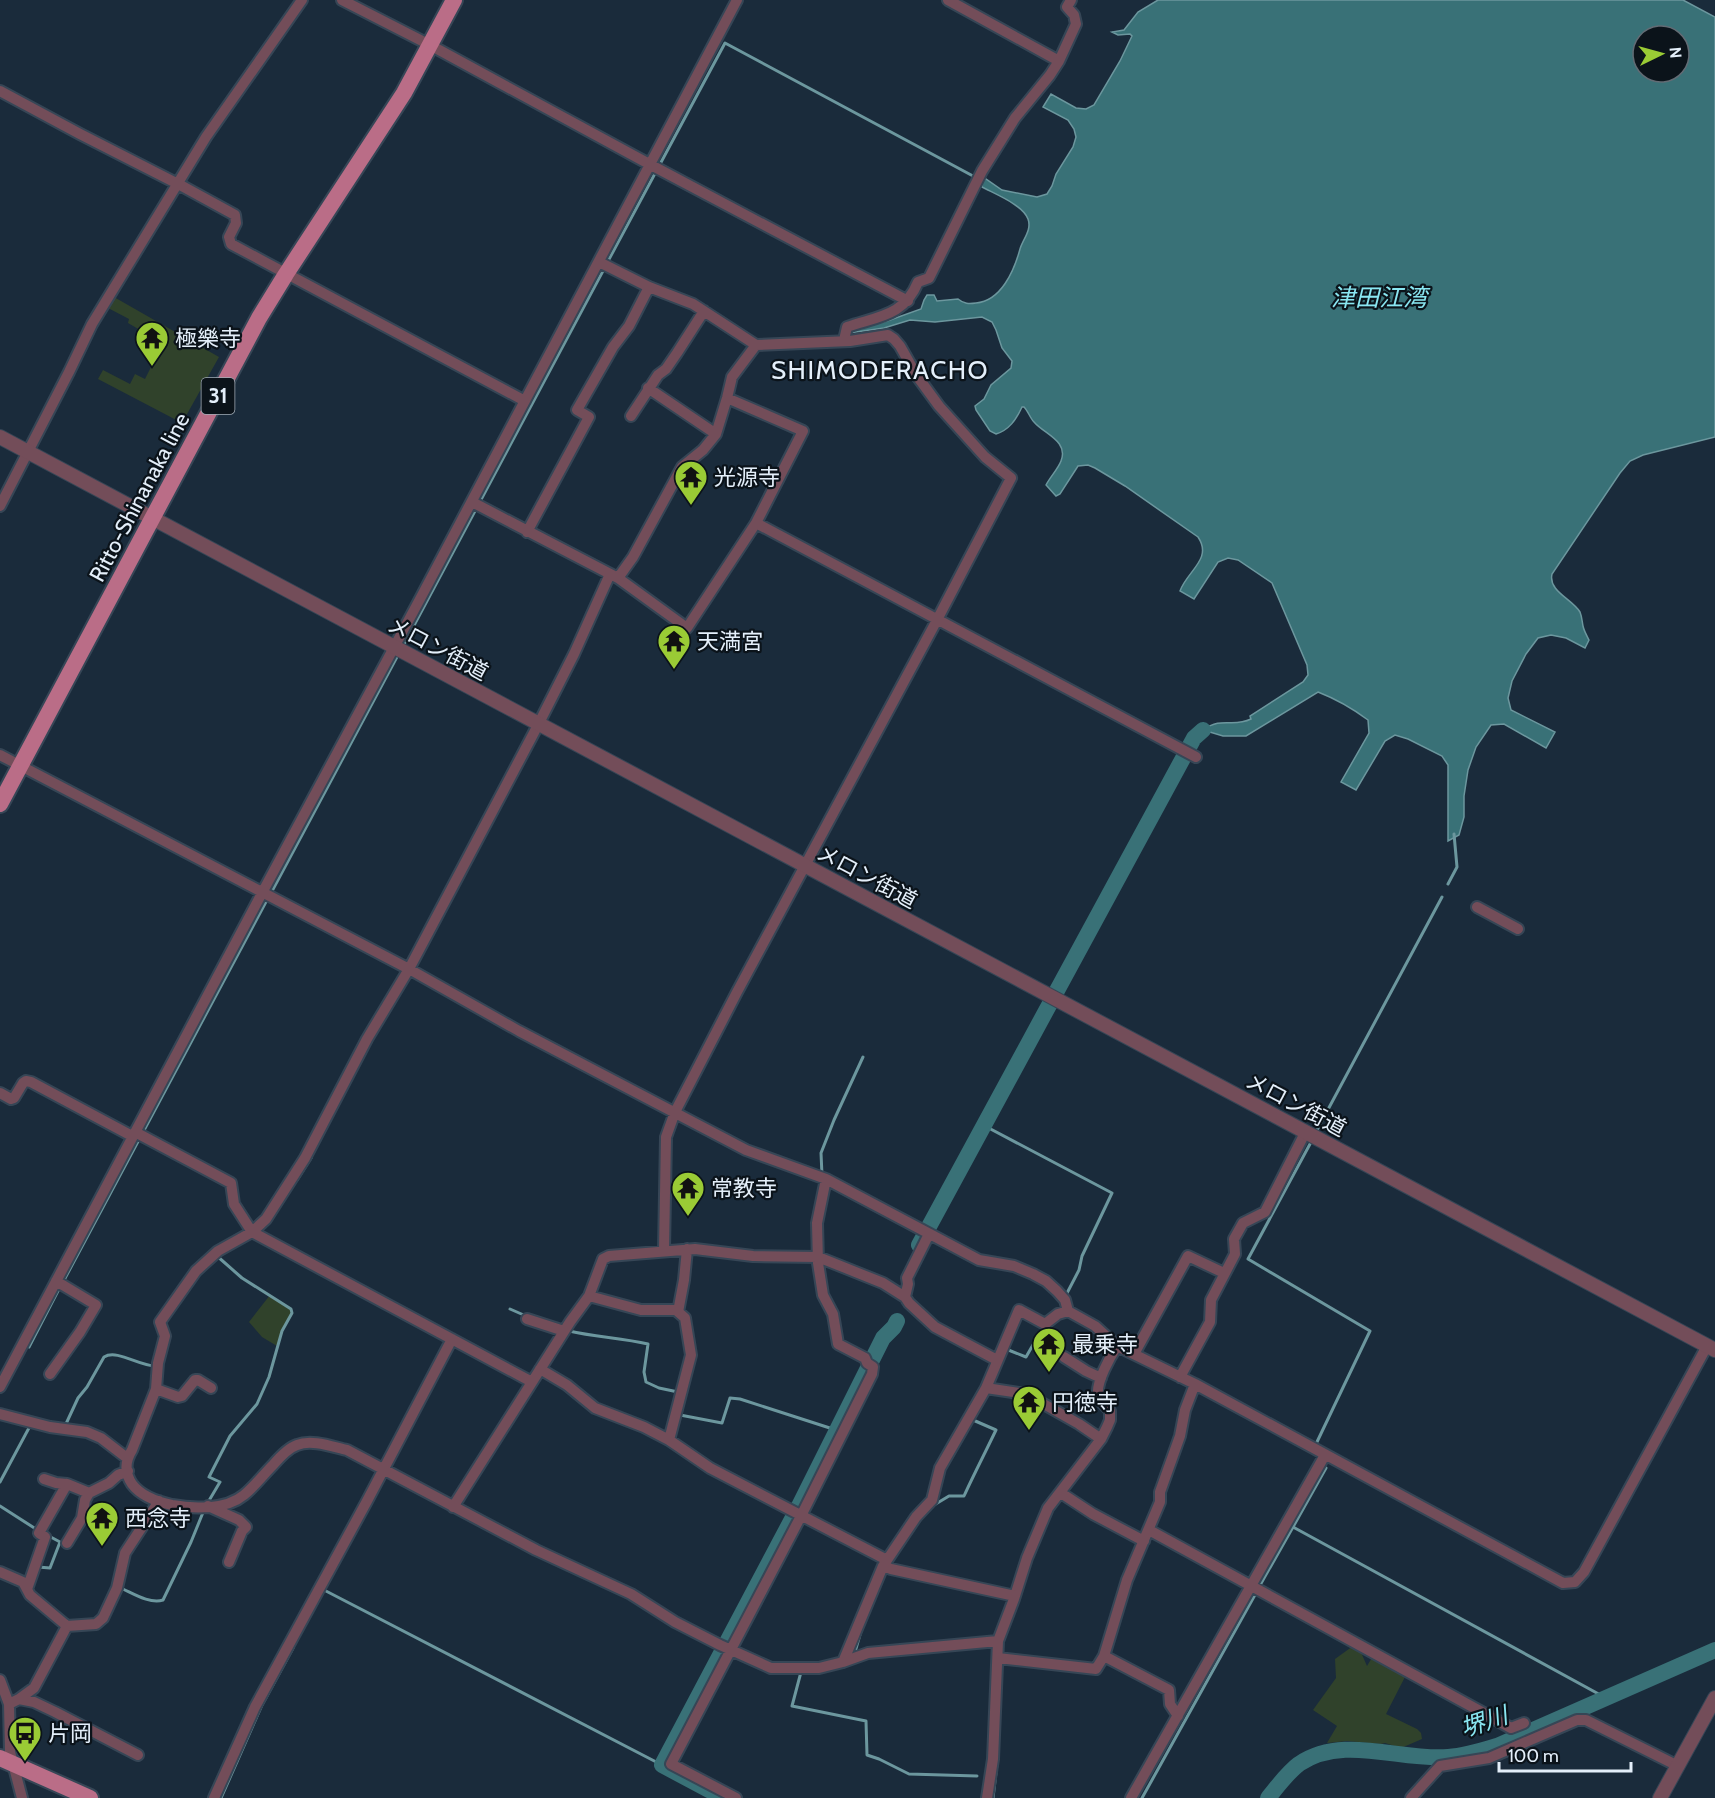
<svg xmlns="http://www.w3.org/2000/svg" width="1715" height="1798" font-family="Cabin,'Noto Sans JP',sans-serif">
	<rect width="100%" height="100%" fill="#1a2b3b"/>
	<!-- green -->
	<path fill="#30422b" d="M114,297L219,357L182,423L98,379L103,370L130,384L135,374L145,379L154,361L145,356L152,342L138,335L140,330L128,323L129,319L108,308Z
		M270,1295L290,1309L292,1313L282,1331L277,1346L262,1337L249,1322Z
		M1353,1646L1360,1650L1367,1666L1373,1656L1406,1675L1386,1714L1417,1729L1421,1733L1422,1739L1401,1748L1385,1743L1381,1744L1347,1741L1327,1743L1337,1726L1313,1710L1336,1678L1335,1659Z"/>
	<!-- water -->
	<path fill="#397177" stroke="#6c979e" stroke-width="1.5" fill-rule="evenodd" d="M1158,0H1683L1715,17V437L1643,455L1630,461L1620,473L1552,574C1548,591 1572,599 1580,612C1582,617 1582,621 1583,626C1584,631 1587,636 1589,640L1585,648L1566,638L1551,635L1538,638L1526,654L1512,681L1508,698L1511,710L1555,732L1546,748L1504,724L1491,725L1476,747L1468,770L1464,796V817L1459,835L1448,841V765L1442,756L1408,739L1395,735L1385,741L1356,790L1341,782L1369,733L1368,720C1352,708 1336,699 1318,692L1246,736H1223L1203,730C1223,716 1232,728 1251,719L1250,716L1303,682L1308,675L1307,665L1272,583L1238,560L1228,558L1218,562L1194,599L1180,591C1187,571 1213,559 1198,537L1125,486L1095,468L1088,465L1078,466L1060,494L1056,496L1046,485C1050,477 1058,469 1061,461C1069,441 1044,434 1034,422C1030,418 1028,411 1024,407H1022C1016,420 1009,430 996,434L990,431L976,410L975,406L984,399L991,385L1011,368L1012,361L1002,348L996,330L992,322L982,317L935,322L910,320L884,328L849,333V331L890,320L921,309L924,300L927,295H934L937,301L958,299C964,304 969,304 976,303C1001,301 1014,271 1020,249C1023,239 1032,230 1028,219C1023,205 995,194 982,187L981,182L983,177L1002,190L1037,197L1047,194L1052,186L1056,174L1073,147L1076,137L1074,129L1068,120L1043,107L1051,94L1076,108L1086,109L1094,105L1120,61L1132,36L1130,34L1118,35L1112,32L1124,30L1138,12ZM1643,36H1679V72H1643Z"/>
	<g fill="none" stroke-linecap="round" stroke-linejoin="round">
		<!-- stream -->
		<path stroke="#6c979e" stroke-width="3" d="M607,263L725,43L973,176
			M403,646L604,269
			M1448,884L1457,867L1454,834
			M271,893L398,655
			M983,1125L1112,1193L1082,1256L1079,1270L1065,1297
			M1317,1130L1442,897
			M1310,1144L1248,1259L1370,1331L1316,1444L1317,1446
			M822,1175L821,1153L834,1120L863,1057
			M297,1180L311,1158
			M63,1282L268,898
			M510,1309L526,1316
			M569,1331C595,1337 622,1338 648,1344L644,1372L646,1382L659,1388L678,1392
			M29,1347L60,1287
			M1006,1349L1026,1357L1034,1343L1047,1327
			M680,1415L722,1423L730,1398L740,1399L836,1430
			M65,1426L78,1398L87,1387L104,1357C117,1349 139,1366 155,1366
			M0,1482L30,1426
			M207,1504L220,1482L209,1477L230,1436L257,1404L269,1377L282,1331L292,1313L291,1309L242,1278L217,1256
			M934,1505L949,1496H964C974,1474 985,1453 996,1430L973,1420L974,1417
			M0,1506L39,1531
			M1293,1527L1326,1468
			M38,1567L50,1568L60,1542L47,1535
			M1259,1587L1293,1527L1606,1698
			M120,1591L123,1589C134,1594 150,1604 163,1600L191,1542L204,1510
			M323,1592L324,1590L662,1765
			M850,1654L855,1652L861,1631
			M801,1672L792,1706L866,1721L867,1755L879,1759L909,1774L977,1776
			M221,1798L262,1705L293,1648
			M993,1798L997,1764
			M1142,1798L1256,1593"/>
		<!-- river -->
		<path stroke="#397177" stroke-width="16" d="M919,1245L1194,738L1203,730
			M724,1798L662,1765L799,1506L883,1338L894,1327L897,1321
			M1268,1798C1278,1786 1287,1773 1299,1764C1343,1734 1400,1761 1448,1757C1465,1756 1481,1751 1497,1746L1715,1650"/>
		<defs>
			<path id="minor" d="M342,0L430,45L651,165L908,301
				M948,0L1059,61
				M0,91L80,134L182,186L235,215L236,223L229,237L231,244L525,401
				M599,262L649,287L693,304L756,345L850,341L888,335L894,339L900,346L917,376L939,406L985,457L1011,478L937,620L737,992L675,1112L666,1137L664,1250
				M844,340L847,327C879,316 904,316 918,282L929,278L982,171L1015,118L1050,75L1059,61L1076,24L1074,15L1067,7L1071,0
				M648,388L716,434
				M631,416L658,375L666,369L677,353L704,311
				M472,502L618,578L687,628L756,523L803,431L727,398
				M0,506L69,372L92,324L206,137L302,0
				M756,523L1196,757
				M527,532L589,417L577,410L613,347L629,326L649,287
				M610,574L574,654L538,725L409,969L367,1039L305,1158L266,1219L252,1232L218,1251L196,1271L160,1322L165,1336L158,1363L156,1389L132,1450C125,1461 124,1472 132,1484C141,1496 158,1502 172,1505C193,1509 226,1510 244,1495C254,1487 263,1475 273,1465C279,1458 288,1448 297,1445C312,1439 333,1447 347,1450L536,1550L631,1594L675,1622L720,1645L771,1668H819L843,1662L868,1653L998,1641
				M618,578L633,557L682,467L703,450L716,434L727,398L732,377L756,345
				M0,755L409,969L519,1031L746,1150L826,1179L979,1260L1014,1266L1033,1274L1046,1281L1057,1291L1065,1300L1068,1311
				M1477,907L1518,929
				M0,1093L11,1099L14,1098L23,1083L26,1081L31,1082L132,1136
				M135,1132L231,1183L234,1204L252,1232L532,1382
				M589,1296L641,1310H676L685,1318L691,1355L669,1440
				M905,1297L908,1284L907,1278L929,1234
				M678,1312L684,1280L687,1249
				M527,1319L564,1331
				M1134,1354L1188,1256L1224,1273
				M1064,1357L1086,1371L1101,1378
				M540,1369L567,1385L595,1408L644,1427L669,1440L710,1468L887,1560
				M50,1374L80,1332L96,1305L56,1281
				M1180,1377L1210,1322L1211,1300L1235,1254L1234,1239L1243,1223L1265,1212L1305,1133
				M0,1387L262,893L420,599L737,0
				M986,1388L1026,1394L1079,1424L1101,1439
				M156,1389L178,1397L182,1396L195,1380H198L211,1388
				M0,1414L50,1427L87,1432L101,1438L127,1458
				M44,1479L56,1483L67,1484
				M1061,1493L1093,1514L1144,1541
				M208,1506L239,1520L246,1527L242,1531L229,1562
				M453,1507L570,1322L589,1296L603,1259L609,1256L695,1249L753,1256L818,1257L883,1283L905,1297L909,1303L935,1327L997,1360
				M1149,1530L1511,1728L1524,1723
				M67,1543L82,1518L85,1500L89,1493
				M883,1566L891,1569L1015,1596
				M0,1572L23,1582L30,1595L67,1626
				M27,1589L45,1537L39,1533L67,1484L89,1493L109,1483L118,1475L128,1471
				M1104,1656L1169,1690L1170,1704L1178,1716
				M998,1658L1096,1669L1104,1656L1127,1580L1160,1502V1492L1180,1436L1185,1410L1195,1384
				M843,1662L883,1566L916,1517L932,1500L940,1468L986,1388L1019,1310L1045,1324L1058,1314L1068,1311L1095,1326L1117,1346L1195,1384L1563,1583L1575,1582L1584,1572L1707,1346
				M0,1680L9,1704L10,1752L22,1798
				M19,1699L34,1702L55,1712L138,1755
				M9,1704L19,1699L34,1688L67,1626L96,1624L103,1618L117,1588L125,1553L159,1501
				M214,1798L255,1707L367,1501L452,1339
				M736,1798L671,1764L801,1516L872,1374L873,1367L867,1363L865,1358L838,1344L833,1314L823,1295L818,1263L817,1223L826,1179
				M987,1798L993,1759L998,1641L1014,1599L1027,1558L1048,1508L1101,1439L1107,1427L1110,1420V1411C1106,1406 1099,1401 1098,1395C1096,1382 1110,1357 1117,1346
				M1131,1798L1325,1455
				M1411,1798L1440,1766L1489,1758L1577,1720H1586L1678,1766"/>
			<path id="tertiary" d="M0,437L1715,1350
				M1660,1798L1715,1698"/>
			<path id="primary" d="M0,804L259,318L286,274L404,93L454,0
				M0,1758L90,1798"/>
		</defs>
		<!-- minor casing -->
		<use href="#minor" stroke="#364656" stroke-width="14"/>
		<!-- tertiary casing -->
		<use href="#tertiary" stroke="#364656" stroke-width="16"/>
		<!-- primary casing -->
		<use href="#primary" stroke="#364656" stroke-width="20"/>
		<!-- minor -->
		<use href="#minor" stroke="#734d59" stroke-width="10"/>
		<!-- tertiary -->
		<use href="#tertiary" stroke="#734d59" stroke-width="14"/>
		<!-- primary -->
		<use href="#primary" stroke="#ba6d87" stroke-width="16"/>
	</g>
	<!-- icons -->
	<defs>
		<symbol id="temple-pin" viewBox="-11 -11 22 30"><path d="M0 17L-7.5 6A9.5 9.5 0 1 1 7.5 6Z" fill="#9acb35" stroke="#0b131a"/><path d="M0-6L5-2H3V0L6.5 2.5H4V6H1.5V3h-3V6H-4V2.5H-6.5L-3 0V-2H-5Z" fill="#111"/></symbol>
		<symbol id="bus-pin" viewBox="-11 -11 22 30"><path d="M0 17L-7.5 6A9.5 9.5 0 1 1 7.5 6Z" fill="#9acb35" stroke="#0b131a"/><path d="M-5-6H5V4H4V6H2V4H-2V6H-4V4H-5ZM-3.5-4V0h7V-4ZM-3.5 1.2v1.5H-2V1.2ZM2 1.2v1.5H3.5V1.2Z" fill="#111"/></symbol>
	</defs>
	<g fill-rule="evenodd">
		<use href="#temple-pin" x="133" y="319" width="38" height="52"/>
		<use href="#temple-pin" x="672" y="458" width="38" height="52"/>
		<use href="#temple-pin" x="655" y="622" width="38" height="52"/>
		<use href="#temple-pin" x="669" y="1169" width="38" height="52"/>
		<use href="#temple-pin" x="1030" y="1325" width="38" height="52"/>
		<use href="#temple-pin" x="1010" y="1383" width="38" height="52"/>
		<use href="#temple-pin" x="83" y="1499" width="38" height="52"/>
		<use href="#bus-pin" x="6" y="1714" width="38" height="52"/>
	</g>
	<g text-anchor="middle" stroke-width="4.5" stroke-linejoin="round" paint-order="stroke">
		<!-- shield labels -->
		<rect fill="#0b131a" stroke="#a3adb7" stroke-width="1.5" x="201.5" y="378" width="33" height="36" rx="4.5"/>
		<g font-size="21" font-weight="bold" fill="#e4effa">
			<text x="218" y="403">31</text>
		</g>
		<!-- poi labels -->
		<g font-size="22" fill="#e4effa" stroke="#0b131a" text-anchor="start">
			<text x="175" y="346">極樂寺</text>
			<text x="714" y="485">光源寺</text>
			<text x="697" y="649">天満宮</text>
			<text x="711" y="1196">常教寺</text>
			<text x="1072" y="1352">最乗寺</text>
			<text x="1052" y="1410">円徳寺</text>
			<text x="125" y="1526">西念寺</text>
			<text x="48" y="1741">片岡</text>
		</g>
		<!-- street labels -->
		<g font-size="22" fill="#e4effa" stroke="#0b131a">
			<text transform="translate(139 497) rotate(-62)" y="8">Ritto-Shinanaka line</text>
			<text transform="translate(438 648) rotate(28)" y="8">メロン街道</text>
			<text transform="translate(867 876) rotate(28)" y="8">メロン街道</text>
			<text transform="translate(1296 1104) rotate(28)" y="8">メロン街道</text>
		</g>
		<!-- water labels -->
		<g font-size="24" font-style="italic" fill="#8ae7f2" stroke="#0b131a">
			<text x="1379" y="306">津田江湾</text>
			<text transform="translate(1484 1722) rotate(-18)" y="8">堺川</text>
		</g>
		<!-- quarter labels -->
		<g font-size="26" letter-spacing="1.5" fill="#e4effa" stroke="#0b131a">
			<text x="880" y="379">SHIMODERACHO</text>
		</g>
	</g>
	<!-- north arrow -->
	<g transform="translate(1661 54) rotate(85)"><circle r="28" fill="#0b131a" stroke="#626b74" stroke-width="1.5"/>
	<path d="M0-4.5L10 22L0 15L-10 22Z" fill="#9acb35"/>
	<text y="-9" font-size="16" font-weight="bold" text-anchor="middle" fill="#e4effa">N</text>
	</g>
	<!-- scale -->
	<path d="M1499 1762v9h132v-9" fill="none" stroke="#e4effa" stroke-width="3"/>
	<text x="1508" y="1762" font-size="18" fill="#e4effa" stroke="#0b131a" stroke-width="4.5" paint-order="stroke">100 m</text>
</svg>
